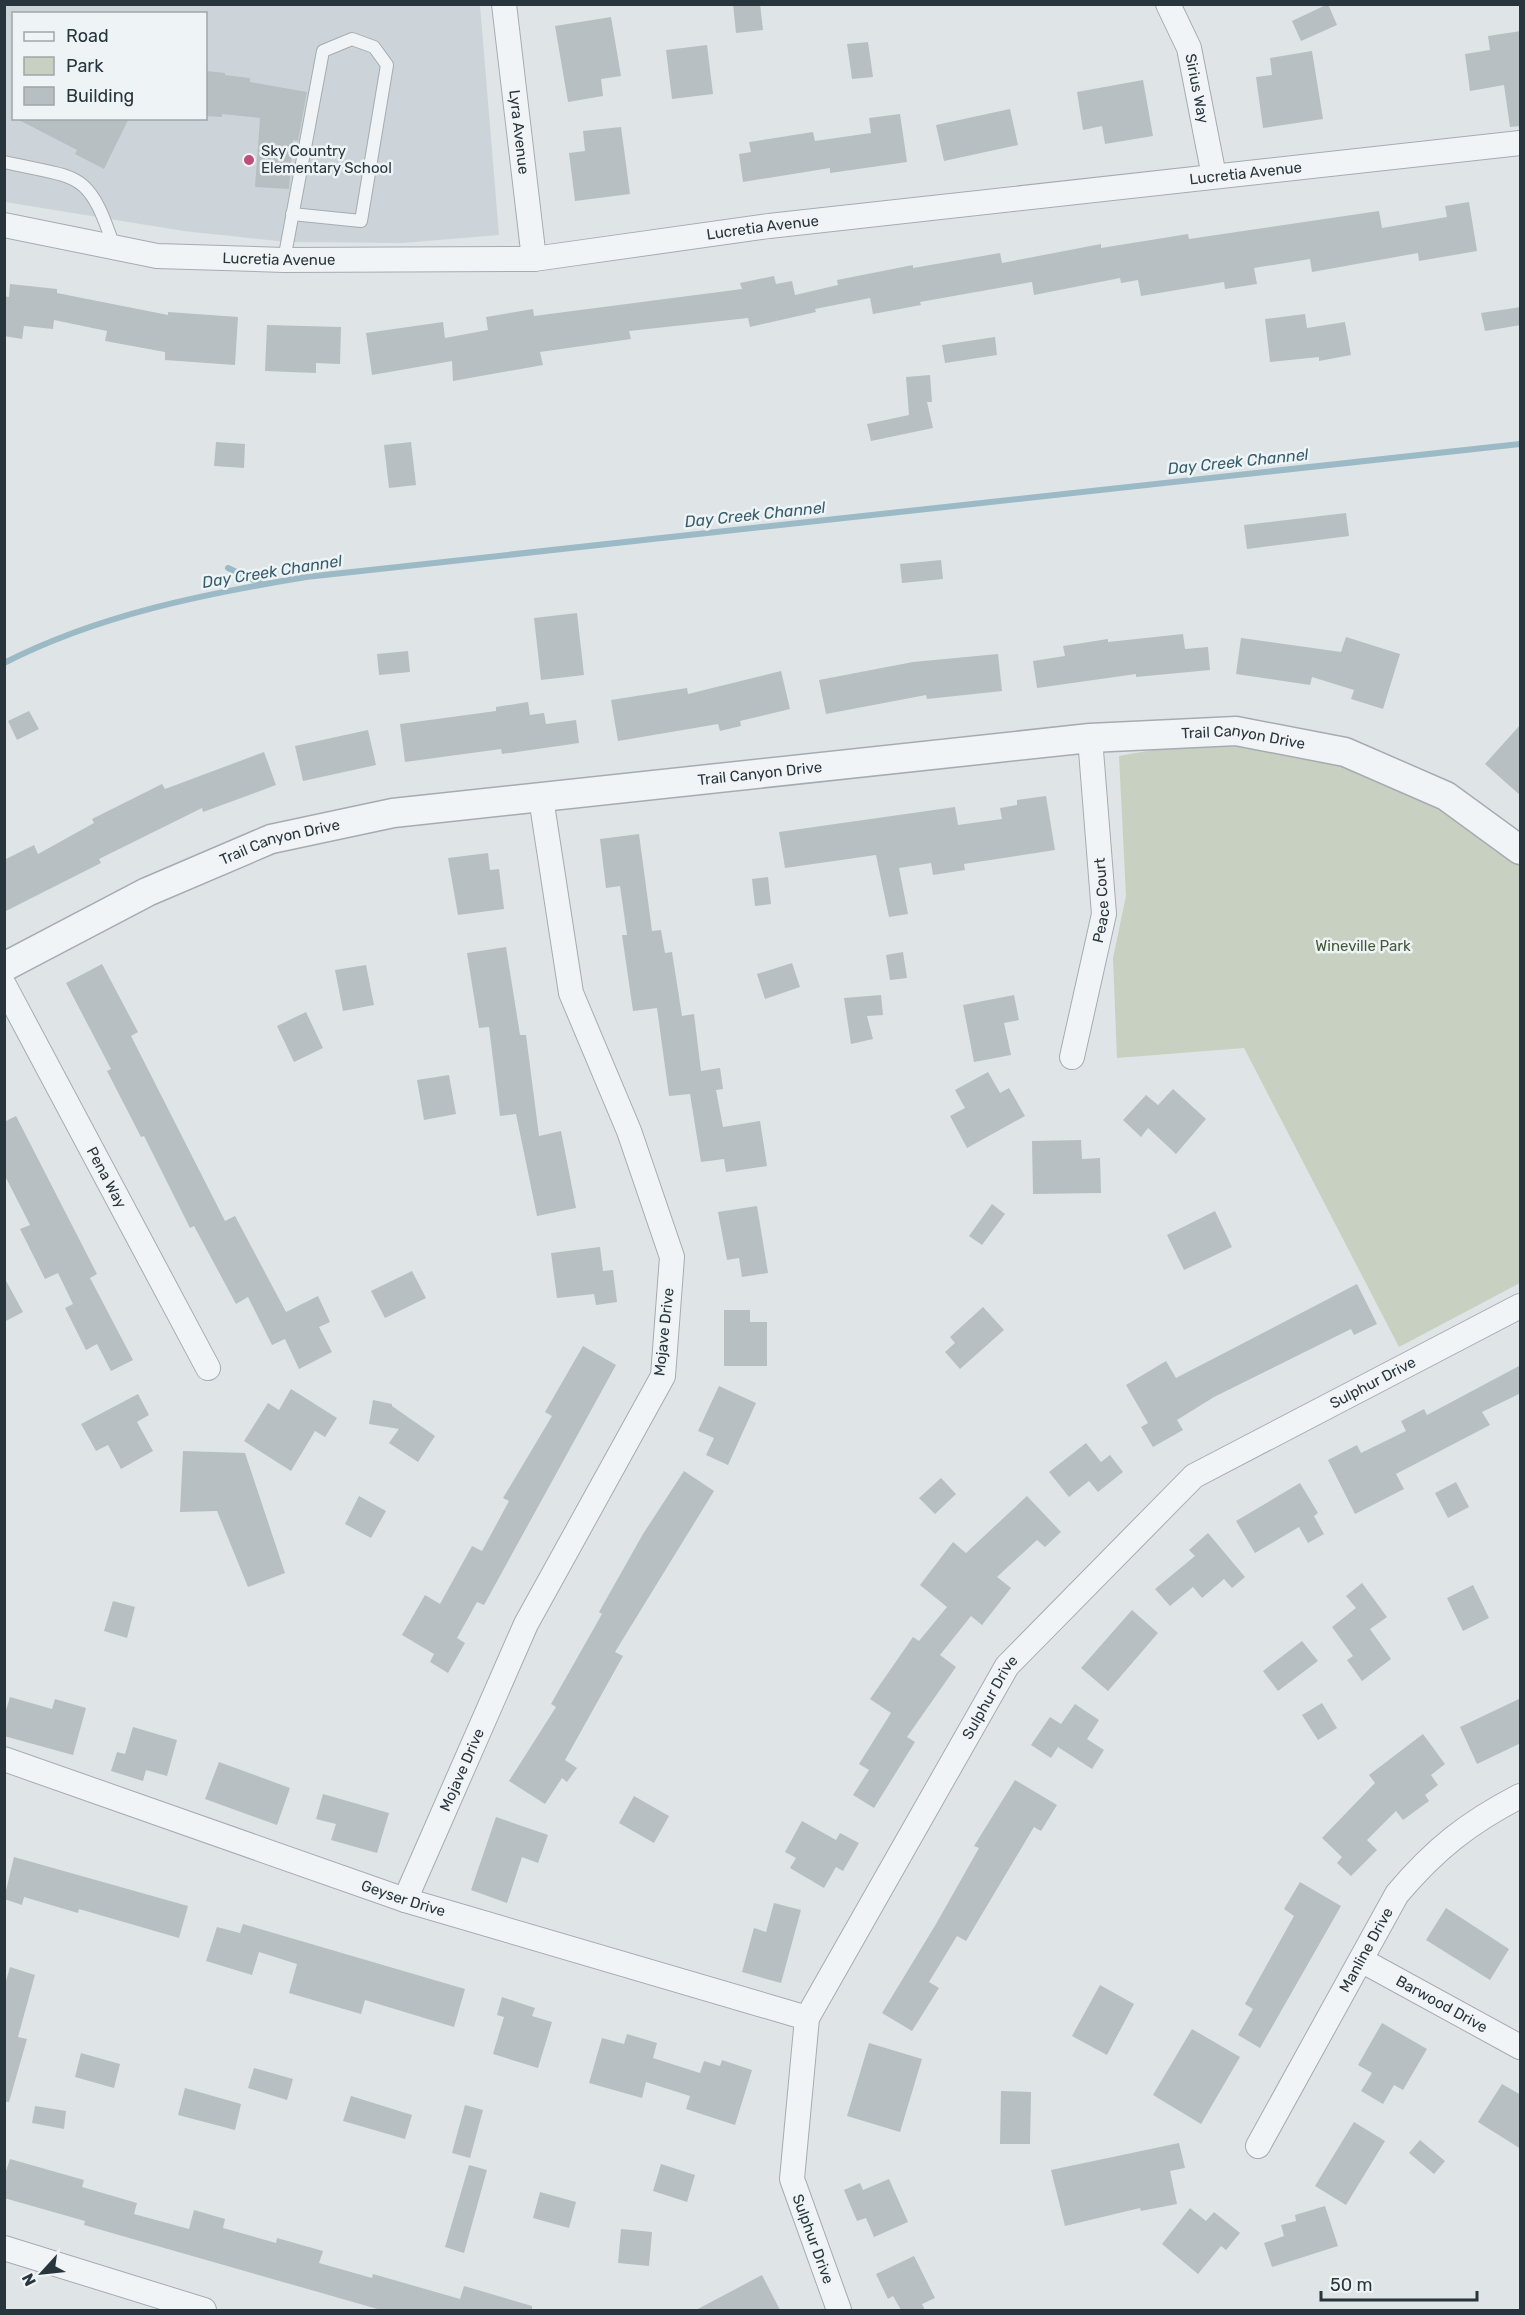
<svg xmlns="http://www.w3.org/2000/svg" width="1525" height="2315" font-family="Rubik,sans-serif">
	<rect width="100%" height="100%" fill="#dfe4e7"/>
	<!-- built -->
	<path fill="#cdd4d9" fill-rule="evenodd" d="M4,5H480L499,235L403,243L286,242L184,231L5,202ZM14,14H206V118H14Z"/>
	<!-- green -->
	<path fill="#c8d0c1" d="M1175,746L1250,747L1333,763L1403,789L1482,831L1520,863V1283L1399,1347L1244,1048L1117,1058L1113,958L1126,896L1119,756Z"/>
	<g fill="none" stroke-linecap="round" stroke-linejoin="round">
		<!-- stream -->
		<path stroke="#9cbac5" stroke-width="6" d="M228,568L260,583
			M4,663C98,615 203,594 306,577L1520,444"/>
	</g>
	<!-- building -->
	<path fill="#b7bfc3" d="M733,4H760L763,30L736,33Z
		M1328,4L1337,25L1301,41L1292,21Z
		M611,17L621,76L601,79L603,96L568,102L555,26Z
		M1521,31V126L1510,127L1504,85L1470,91L1465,54L1490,50L1488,36Z
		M868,42L873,77L852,79L847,44Z
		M707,45L713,94L672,99L666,50Z
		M1312,51L1323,119L1263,128L1256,77L1272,75L1270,58Z
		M206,71L225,73V75L250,78V82L307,92L298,141L293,140L289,189L255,187L260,118L222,114V117L206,116Z
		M1143,80L1153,136L1105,144L1102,126L1083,130L1077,92Z
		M1010,109L1018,145L944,161L936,125Z
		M900,114L907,162L830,173V168L743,182L739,154L751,152L749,142L813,132L815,141L871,133L869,118Z
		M15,118H129L104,169L75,154L77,150Z
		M621,127L630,194L575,201L569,153L585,151L583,131Z
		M1469,202L1477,251L1419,261L1418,253L1312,272L1310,259L1254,268L1257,284L1225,289L1224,282L1141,296L1138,280L1121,283L1120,278L1034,295L1032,282L920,302L921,305L873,314L870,298L815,309L816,312L750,327L748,318L629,331L631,339L540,352L543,365L453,381L452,361L372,375L366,333L443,322L445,338L488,330L486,317L533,309L534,316L742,289L740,283L774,276L776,284L792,281L795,295L838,285L837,280L913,265V268L1000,253L1002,263L1101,244V248L1188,234L1189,239L1379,211L1382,228L1447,217L1445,206Z
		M10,284L57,289V293L168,315V312L238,317L235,365L165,360V352L105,341L107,331L54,320L53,329L24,326L22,339L4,336V296L9,297Z
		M1521,307V325L1485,331L1481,313Z
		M1305,314L1307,328L1345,322L1351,355L1319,361V357L1270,362L1265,319Z
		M267,325L341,327L340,364L316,363V373L265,371Z
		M995,337L997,355L945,363L942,345Z
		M930,375L932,402H927L933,428L871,441L867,424L909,415L906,377Z
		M216,442L245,444L244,468L214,466Z
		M411,442L416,485L389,488L384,445Z
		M1346,513L1349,536L1247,549L1244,525Z
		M941,560L943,579L902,583L900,564Z
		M577,613L584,675L541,680L534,618Z
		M1183,634L1185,649L1208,647L1210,670L1136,677V674L1037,688L1033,661L1065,656L1063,646L1108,639V642Z
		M1346,637L1400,654L1383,709L1351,699L1354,690L1312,677L1310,685L1236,674L1241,638L1341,652Z
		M408,651L410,672L379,675L377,654Z
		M998,654L1002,691L927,699L926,695L826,714L819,680L913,662Z
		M781,671L790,709L740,721L741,726L720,731L718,724L618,741L611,700L687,688L688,694Z
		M528,702L530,715L544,713L546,724L576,720L579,743L502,754L501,749L405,762L400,724L496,711V707Z
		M29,711L39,729L17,740L8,721Z
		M1521,724V796L1485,764Z
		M368,730L376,765L303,781L295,746Z
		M264,752L276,785L203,812L202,808L99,859L101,863L4,912V860L34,845L38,854L94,823L92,819L162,784L165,789Z
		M1046,796L1055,850L964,864L965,870L933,875L931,863L899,868L908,914L889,917L876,855L785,868L779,832L955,807L958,825L1002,819L1000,808L1017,805V800Z
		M639,834L652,931L661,930L665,953L672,952L682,1016L694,1014L701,1071L720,1068L723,1089L716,1090L723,1127L760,1121L767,1166L726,1172L724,1159L701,1162L690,1094L669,1096L657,1008L633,1011L622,935H627L620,886L606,888L600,839Z
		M488,853L490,870L499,869L504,909L458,915L448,858Z
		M768,877L771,904L755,906L752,879Z
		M506,947L520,1035H526L539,1136L561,1131L576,1208L537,1216L516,1114L500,1116L489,1027L479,1028L467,953Z
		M903,952L907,978L890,980L886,955Z
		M792,963L800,987L765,999L757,974Z
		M102,964L138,1032L131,1036L225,1221L235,1216L286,1312L318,1296L330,1322L319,1327L332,1352L299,1369L285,1339L272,1345L248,1297L236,1304L194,1226L190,1228L144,1136L141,1137L107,1071L111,1069L66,983Z
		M366,965L374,1005L343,1011L335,970Z
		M881,995L883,1015L867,1016L873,1039L851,1044L844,998Z
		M1014,995L1019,1020L1004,1023L1011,1055L974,1062L963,1005Z
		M306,1012L323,1048L294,1062L277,1026Z
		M988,1072L1000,1093L1009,1088L1025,1116L967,1148L950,1116L965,1108L955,1090Z
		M449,1075L456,1114L424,1120L417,1080Z
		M1173,1089L1206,1119L1176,1154L1148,1128L1141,1137L1123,1120L1146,1095L1158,1105Z
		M16,1116L97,1274L90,1278L133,1360L111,1371L97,1344L86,1350L65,1308L73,1304L58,1273L45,1279L20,1229L30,1225L4,1174V1122Z
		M1081,1140L1082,1159L1100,1158L1101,1193L1033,1194L1032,1141Z
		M992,1204L1005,1214L982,1245L969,1236Z
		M757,1206L768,1273L742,1277L739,1258L727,1260L718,1212Z
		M1215,1211L1232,1247L1184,1270L1167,1235Z
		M600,1247L603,1271L613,1270L617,1302L596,1305L594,1294L557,1298L551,1253Z
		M412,1271L426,1298L385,1318L371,1291Z
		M4,1277L23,1312L4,1322Z
		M1357,1284L1377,1324L1354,1335L1351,1329L1214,1397L1177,1420L1183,1430L1153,1447L1141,1427L1148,1423L1126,1385L1166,1361L1176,1378Z
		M983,1307L1004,1330L960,1369L945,1352L955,1343L950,1337Z
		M724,1310H750V1322H767V1366H724Z
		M583,1346L616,1365L484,1605L477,1602L457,1638L465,1643L448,1673L430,1662L434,1654L402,1635L425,1595L440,1604L472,1546L482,1551L509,1501L503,1498L552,1416L545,1412Z
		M1521,1365V1393L1482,1412L1490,1425L1396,1474L1404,1489L1355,1514L1328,1460L1357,1445L1361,1453L1406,1431L1401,1421L1424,1409L1427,1415Z
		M719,1386L756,1403L728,1465L706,1455L714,1438L698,1431Z
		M291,1389L337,1418L325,1437L315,1431L291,1471L244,1441L268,1403L279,1410Z
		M138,1394L149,1415L137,1422L153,1451L121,1469L108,1445L96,1451L81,1424Z
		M373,1400L392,1404V1406L435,1436L418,1462L389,1443L399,1429L369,1424Z
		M1086,1443L1101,1462L1110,1455L1123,1472L1098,1492L1089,1481L1069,1497L1049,1472Z
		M183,1451L245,1453L285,1573L248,1587L217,1511L180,1512Z
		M684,1471L714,1491L615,1652L623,1656L565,1760L577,1768L567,1782L562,1778L545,1804L509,1781L556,1707L551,1704L602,1614L599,1612L643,1534Z
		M941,1478L956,1494L935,1514L919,1498Z
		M1456,1482L1469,1507L1448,1518L1435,1493Z
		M1300,1483L1318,1513L1314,1516L1324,1534L1308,1543L1299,1527L1255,1553L1236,1521Z
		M359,1496L386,1511L371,1538L345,1524Z
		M1027,1496L1061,1532L1045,1547L1037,1540L997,1577L1011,1588L982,1625L971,1616L940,1655L956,1667L907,1737L915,1742L874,1808L853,1795L869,1770L859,1764L891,1713L870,1699L913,1637L919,1641L947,1607L920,1585L953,1542L966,1553Z
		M1208,1533L1245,1577L1232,1588L1224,1579L1202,1598L1193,1587L1170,1606L1155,1589L1195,1556L1189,1550Z
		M1362,1583L1387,1617L1370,1629L1391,1659L1362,1681L1347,1660L1353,1656L1332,1627L1356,1608L1346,1596Z
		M1473,1585L1489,1618L1463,1631L1447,1598Z
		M113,1601L135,1607L127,1638L104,1631Z
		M1132,1610L1158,1633L1108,1691L1081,1668Z
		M1302,1641L1318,1661L1278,1691L1263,1671Z
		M10,1697L52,1709L55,1699L86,1708L73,1755L4,1736V1717Z
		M1521,1698V1743L1477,1764L1460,1727Z
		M1322,1703L1337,1728L1318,1740L1302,1715Z
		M1075,1704L1099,1720L1087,1739L1104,1750L1092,1769L1058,1747L1051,1758L1031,1745L1050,1717L1061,1724Z
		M133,1727L177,1740L167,1776L146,1770L143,1781L111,1771L117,1752L125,1754Z
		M1423,1734L1445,1764L1431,1775L1438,1785L1425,1795L1429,1801L1403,1820L1396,1811L1367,1840L1377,1850L1351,1876L1337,1863L1342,1857L1322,1838L1375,1783L1369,1775Z
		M219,1762L290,1788L277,1825L205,1799Z
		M1015,1780L1057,1805L1041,1831L1034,1827L966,1941L957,1936L929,1982L939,1988L912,2031L882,2013L936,1924L979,1848L974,1846Z
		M323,1794L389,1813L377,1853L331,1840L336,1824L316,1819Z
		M634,1796L669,1816L654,1843L619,1823Z
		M496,1817L548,1835L538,1863L522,1857L507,1903L471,1890Z
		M802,1821L836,1840L840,1833L859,1843L843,1871L836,1867L824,1888L790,1868L796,1858L785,1852Z
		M14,1857L188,1906L179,1938L79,1909L78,1913L24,1897L22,1905L4,1899Z
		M1300,1882L1341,1906L1260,2048L1238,2035L1253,2009L1245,2004L1294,1916L1284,1909Z
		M774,1903L801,1910L781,1983L742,1972L754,1928L766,1932Z
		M1446,1908L1509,1949L1490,1980L1426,1940Z
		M243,1924L465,1989L454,2027L365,2000L361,2014L289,1993L297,1964L259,1952L252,1975L206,1961L217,1927L240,1933Z
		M10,1967L35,1975L18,2037L27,2039L9,2102H4V1988Z
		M1100,1985L1134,2004L1107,2055L1072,2036Z
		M502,1997L535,2008L532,2016L552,2022L538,2068L493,2054L504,2017L497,2015Z
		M1382,2023L1427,2049L1403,2090L1394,2085L1383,2104L1361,2091L1372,2073L1358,2065Z
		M1192,2029L1240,2057L1201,2124L1153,2095Z
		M627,2034L657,2043L653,2058L700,2073L704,2061L720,2066L722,2060L752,2070L735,2125L686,2109L690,2096L646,2082L642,2098L589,2083L602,2038L624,2044Z
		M869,2043L922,2059L900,2132L847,2116Z
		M81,2053L120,2064L114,2088L75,2077Z
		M254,2068L293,2079L287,2100L248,2088Z
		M1502,2084L1521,2095V2149L1478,2122Z
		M185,2088L241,2104L235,2130L178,2115Z
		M1001,2091L1031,2092L1030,2144H1000Z
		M351,2096L412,2115L405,2139L343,2121Z
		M465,2105L483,2110L470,2158L452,2153Z
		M35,2106L66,2111L64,2129L32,2123Z
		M1354,2122L1385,2141L1346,2205L1315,2186Z
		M1420,2140L1445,2161L1434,2174L1409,2153Z
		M1179,2143L1185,2168L1170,2171L1177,2204L1141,2211L1140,2208L1065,2226L1051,2170Z
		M10,2159L84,2180L82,2187L137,2203L134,2214L189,2229L194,2210L225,2219L223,2228L276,2243L277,2238L323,2251L319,2263L372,2278L373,2274L460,2299L464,2286L532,2306V2310H381L84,2225L85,2221L4,2198V2177Z
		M661,2164L695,2175L687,2202L653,2191Z
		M469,2165L487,2170L464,2253L445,2247Z
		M889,2179L908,2222L874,2237L866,2218L857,2221L844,2190L860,2183L863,2190Z
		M540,2192L576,2202L569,2228L533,2218Z
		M1325,2206L1338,2246L1272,2267L1264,2243L1284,2236L1281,2225L1296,2221L1295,2215Z
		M1190,2208L1206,2221L1214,2212L1240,2233L1226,2250L1221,2246L1198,2274L1162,2244Z
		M621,2229L652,2232L649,2266L618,2263Z
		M914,2256L935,2298L922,2304L925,2310H901L893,2296L888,2299L876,2274Z
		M762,2275L780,2310H696Z"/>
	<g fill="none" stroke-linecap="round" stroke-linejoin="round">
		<defs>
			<path id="service" d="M4,162C80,179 88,169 114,247
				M284,260L323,51L352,39L374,47L387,65L361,221L292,214"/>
			<g id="minor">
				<path id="s1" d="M504,4L534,259"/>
				<path id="s2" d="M1168,4L1189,48L1214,176"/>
				<path id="s3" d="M4,225L157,256L284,260L534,259L769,226L1520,143"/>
				<path id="s4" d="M4,985L208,1368"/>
				<path id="s5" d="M1072,1057L1104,914L1090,738"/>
				<path id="s6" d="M4,1759L405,1900L807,2018"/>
				<path id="s7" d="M405,1900L526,1624L663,1376L672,1257L629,1131L571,993L541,798"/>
				<path id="s8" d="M1361,1960L1520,2047"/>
				<path id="s9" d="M1258,2146L1397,1894C1435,1849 1468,1823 1520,1796"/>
				<path d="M4,2248L204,2310"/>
				<path id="s10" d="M839,2310L792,2179L807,2018L1007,1666L1194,1476L1520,1306"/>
			</g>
			<g id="tertiary">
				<path id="s11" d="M4,967L147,892L271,839L393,813L1090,738L1236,731L1345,752L1446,796L1520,850"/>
			</g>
		</defs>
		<!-- service casing -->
		<use href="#service" stroke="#a5acb1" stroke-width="14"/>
		<!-- minor casing -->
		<use href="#minor" stroke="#a5acb1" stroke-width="26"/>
		<!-- tertiary casing -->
		<use href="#tertiary" stroke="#a5acb1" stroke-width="31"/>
		<!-- service -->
		<use href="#service" stroke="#f1f4f6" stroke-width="12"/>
		<!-- minor -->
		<use href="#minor" stroke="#f1f4f6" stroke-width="24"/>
		<!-- tertiary -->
		<use href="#tertiary" stroke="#f1f4f6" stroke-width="28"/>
	</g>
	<!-- markers -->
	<circle fill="#c44c7c" stroke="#eef3f5" stroke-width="2" cx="249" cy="160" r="6"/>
	<g text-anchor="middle" stroke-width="5" stroke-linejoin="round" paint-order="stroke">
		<!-- street labels -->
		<g font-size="15" fill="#29353d" stroke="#eef3f5">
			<text dy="5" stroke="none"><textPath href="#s2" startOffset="90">Sirius Way</textPath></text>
			<text dy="5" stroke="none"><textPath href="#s1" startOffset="129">Lyra Avenue</textPath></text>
			<text dy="5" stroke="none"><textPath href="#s3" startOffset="1250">Lucretia Avenue</textPath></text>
			<text dy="5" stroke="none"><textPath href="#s3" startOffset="764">Lucretia Avenue</textPath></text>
			<text dy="5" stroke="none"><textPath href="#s3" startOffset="278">Lucretia Avenue</textPath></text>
			<text dy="5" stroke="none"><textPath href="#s11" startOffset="1276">Trail Canyon Drive</textPath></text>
			<text dy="5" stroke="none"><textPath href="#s11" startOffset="790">Trail Canyon Drive</textPath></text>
			<text dy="5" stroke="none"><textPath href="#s11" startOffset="304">Trail Canyon Drive</textPath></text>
			<text dy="5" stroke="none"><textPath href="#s5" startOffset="160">Peace Court</textPath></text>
			<text dy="5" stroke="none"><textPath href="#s4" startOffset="218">Pena Way</textPath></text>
			<text transform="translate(664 1332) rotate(-84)" y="5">Mojave Drive</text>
			<text dy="5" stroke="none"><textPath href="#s10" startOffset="1174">Sulphur Drive</textPath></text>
			<text dy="5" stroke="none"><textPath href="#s10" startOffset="670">Sulphur Drive</textPath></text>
			<text dy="5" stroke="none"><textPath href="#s7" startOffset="142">Mojave Drive</textPath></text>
			<text dy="5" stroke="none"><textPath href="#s6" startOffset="423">Geyser Drive</textPath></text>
			<text dy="5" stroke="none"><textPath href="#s9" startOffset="224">Manline Drive</textPath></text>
			<text dy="5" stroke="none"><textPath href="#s8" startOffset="92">Barwood Drive</textPath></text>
			<text transform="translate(813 2239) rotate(70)" y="5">Sulphur Drive</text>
		</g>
		<!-- poi labels -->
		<g font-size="15" fill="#29353d" stroke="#eef3f5" text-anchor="start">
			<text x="261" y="156">Sky Country<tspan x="261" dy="17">Elementary School</tspan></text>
		</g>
		<!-- park labels -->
		<g font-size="15" fill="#455837" stroke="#eef3f5">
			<text x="1363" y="951">Wineville Park</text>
		</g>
		<!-- water labels -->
		<g font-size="16" font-style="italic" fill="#365d6e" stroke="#eef3f5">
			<text transform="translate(1238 461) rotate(-6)" y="6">Day Creek Channel</text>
			<text transform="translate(755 514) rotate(-6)" y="6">Day Creek Channel</text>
			<text transform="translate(272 571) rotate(-9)" y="6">Day Creek Channel</text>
		</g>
	</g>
	<!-- border -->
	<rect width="1525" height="2315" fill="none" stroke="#29353d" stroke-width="12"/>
	<!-- legend -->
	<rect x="12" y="12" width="195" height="108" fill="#eef3f5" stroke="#9fa7ab" stroke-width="1.5"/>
	<rect x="24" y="32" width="30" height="9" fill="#f1f4f6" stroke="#9fa7ab" stroke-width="1.5"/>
	<text x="66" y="42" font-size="18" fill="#29353d">Road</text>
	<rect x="24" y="57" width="30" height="18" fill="#c8d0c1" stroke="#9fa7ab" stroke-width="1.5"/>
	<text x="66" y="72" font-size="18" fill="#29353d">Park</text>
	<rect x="24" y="87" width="30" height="18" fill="#b7bfc3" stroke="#9fa7ab" stroke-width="1.5"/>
	<text x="66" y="102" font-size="18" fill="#29353d">Building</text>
	<!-- north arrow -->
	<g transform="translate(42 2273) rotate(243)" stroke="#eef3f5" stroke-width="4.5" paint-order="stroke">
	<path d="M0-4.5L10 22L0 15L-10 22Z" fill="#29353d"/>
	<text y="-9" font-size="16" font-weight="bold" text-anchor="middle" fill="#29353d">N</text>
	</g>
	<!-- scale -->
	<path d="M1321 2291v9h156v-9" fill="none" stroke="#29353d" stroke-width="3"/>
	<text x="1330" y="2291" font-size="18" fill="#29353d" stroke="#eef3f5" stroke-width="4.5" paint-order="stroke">50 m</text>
</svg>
